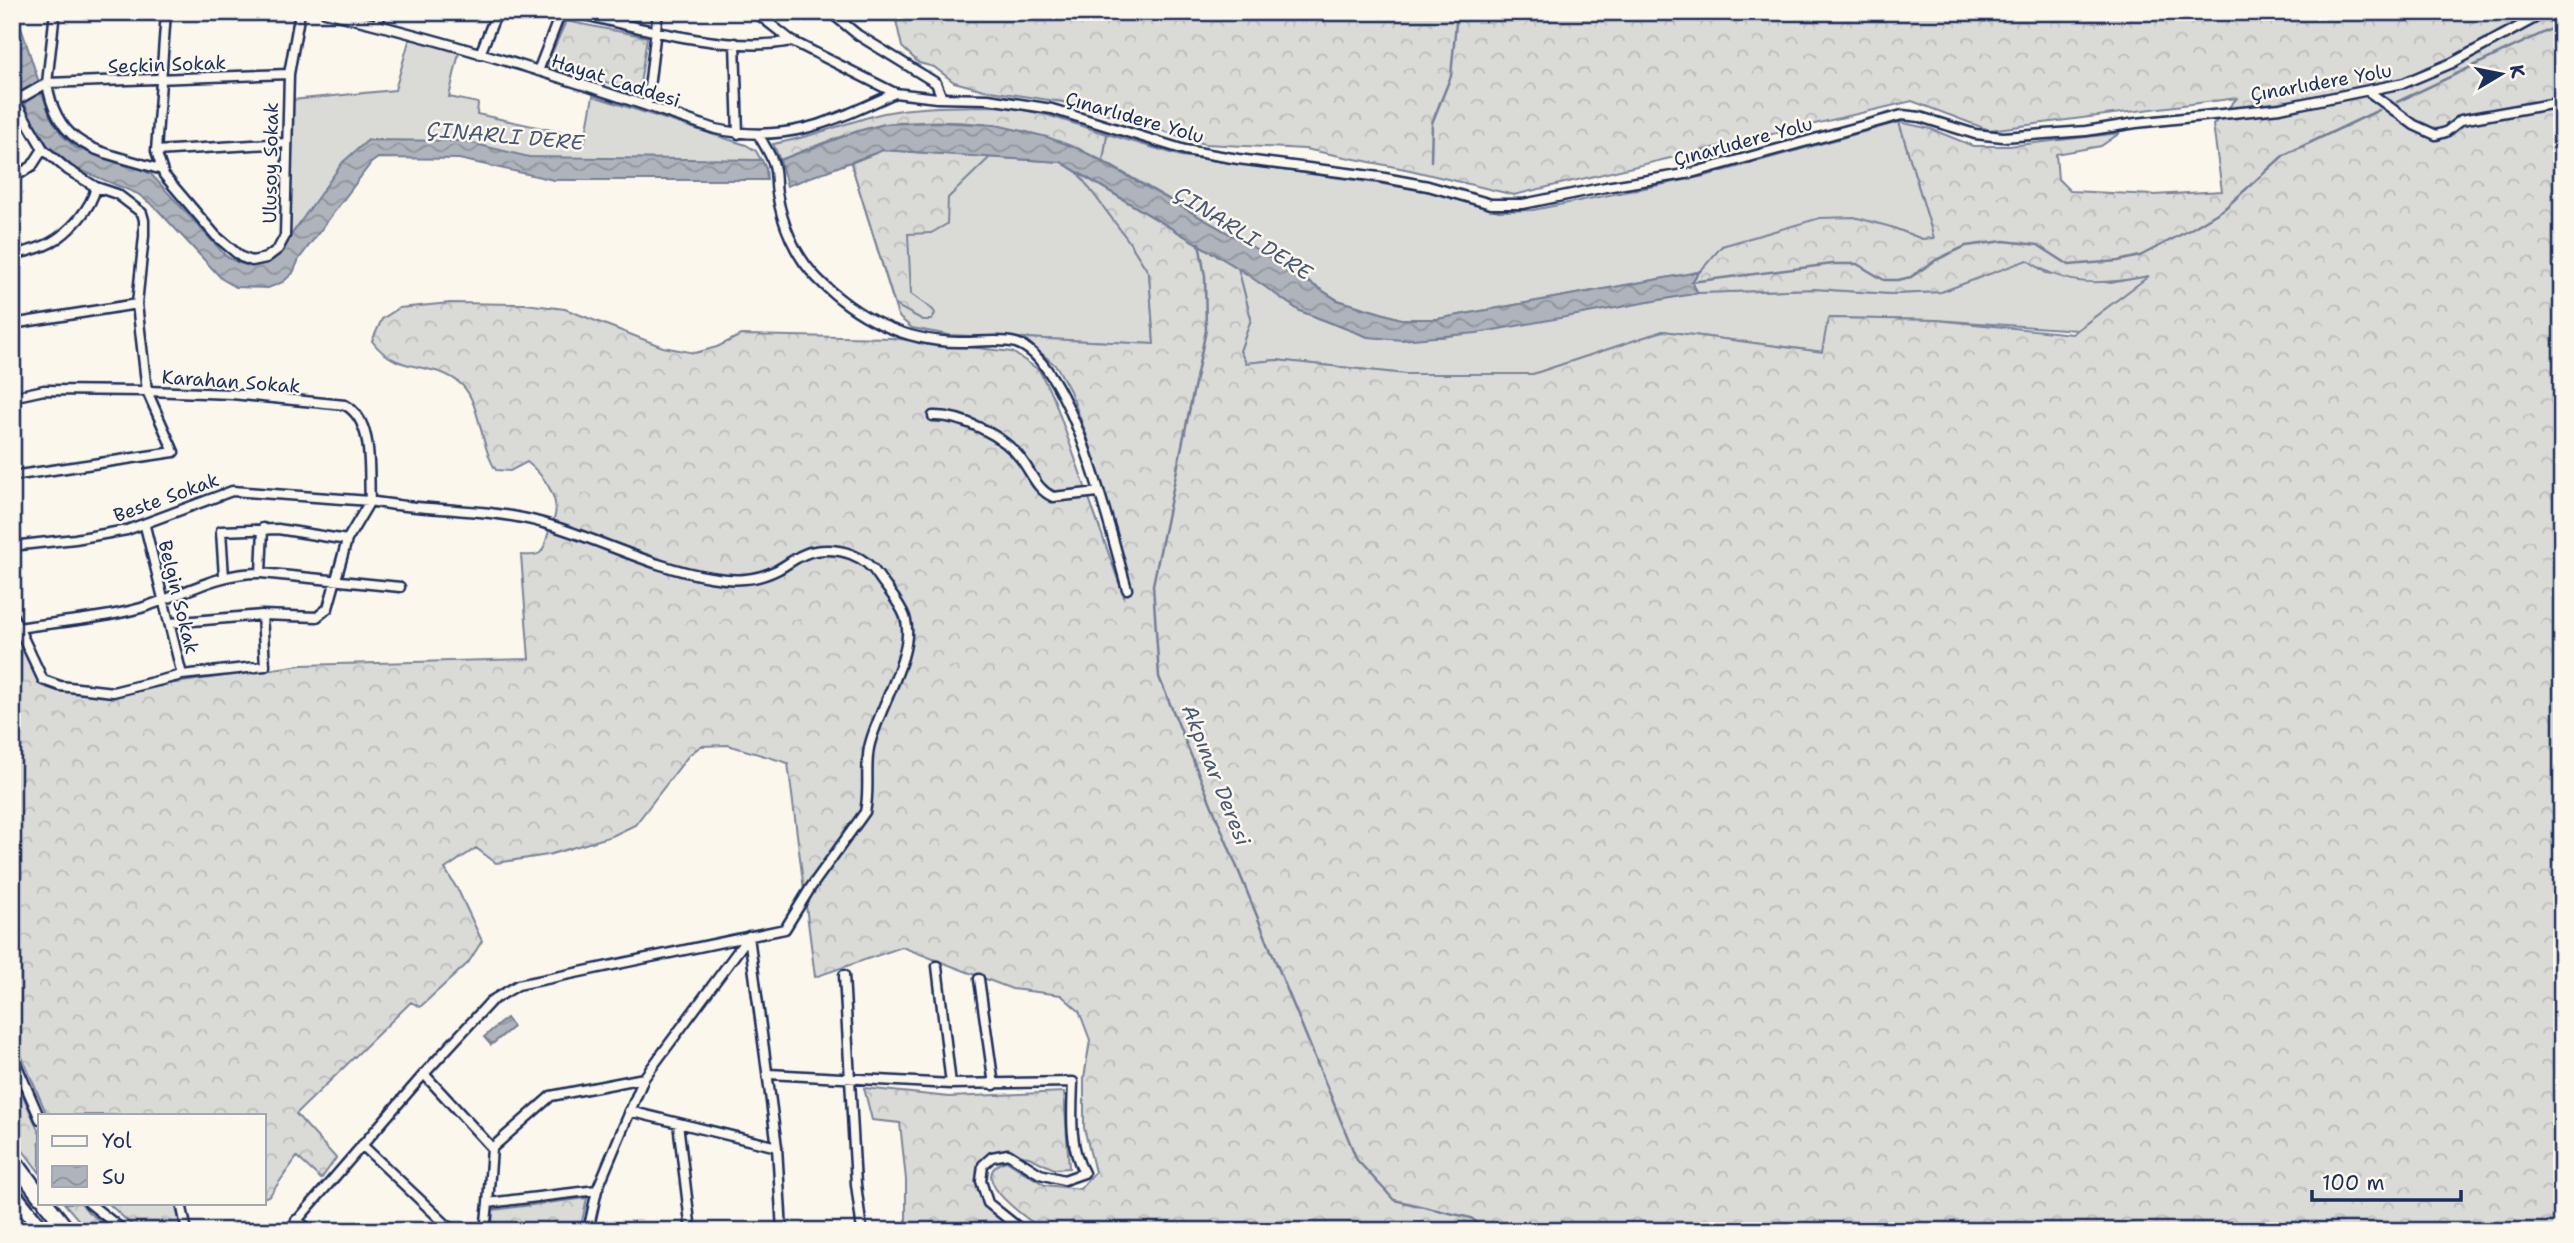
<svg xmlns="http://www.w3.org/2000/svg" width="2574" height="1243" font-family="'Shantell Sans',sans-serif">
	<defs>
		<pattern id="forest-crowns" width="20" height="18" patternUnits="userSpaceOnUse" patternTransform="scale(1.75)"><rect width="20" height="18" fill="#dadad7"/><path d="M2 6a3 3 0 1 1 6 0M12 15a3 3 0 1 1 6 0" fill="none" stroke="#babbbb"/></pattern>
		<pattern id="water-waves" width="16" height="10" patternUnits="userSpaceOnUse" patternTransform="scale(1.75)"><rect width="16" height="10" fill="#afb3bb"/><path d="M0 5q4-4 8 0t8 0" fill="none" stroke="#8e929b"/></pattern>
	</defs>
	<rect width="100%" height="100%" fill="#fbf7ec"/>
	<filter id="ink" filterUnits="userSpaceOnUse"><feTurbulence type="fractalNoise" baseFrequency=".0143" numOctaves="2"/><feDisplacementMap in="SourceGraphic" scale="14" xChannelSelector="R" yChannelSelector="G"/><feConvolveMatrix kernelMatrix="1 2 1 2 8 2 1 2 1" color-interpolation-filters="sRGB"/></filter>
	<g filter="url(#ink)">
		<!-- grass -->
		<path fill="#dadad7" stroke="#7a849a" stroke-width="2" d="M411,34L460,48L449,97L478,103L477,114L565,133V140L584,145L593,96L746,145L756,151L766,169L380,150L287,265L292,100L395,90Z
			M1899,122L1934,238L1922,239L1891,227L1722,246L1708,264L1698,272L1437,319H1401L1338,300L1256,249L1103,161L1107,134L1181,156L1383,184L1442,194L1499,211L1533,210L1705,176Z
			M883,150L1061,162L1078,173L1128,240L1149,273L1154,344L949,335L912,328L900,318L897,313L851,163Z
			M2027,259L2046,273L2111,283L2151,275L2077,330L1936,320L1829,318L1823,352L1663,331L1533,374H1405L1276,360L1246,363L1240,351L1251,319L1238,268L1300,311L1368,337H1442L1698,293L1815,289L1891,294L1941,292Z"/>
		<!-- forest -->
		<path fill="url(#forest-crowns)" stroke="#7a849a" stroke-width="2" d="M894,12H2562V1231H1044C1028,1219 962,1176 1006,1161L1045,1185L1080,1189L1095,1172L1084,1128V1078L1090,1040L1079,1011L1061,995L1012,989L902,947L815,977L788,763L728,745L701,746L689,755L635,825L612,836L548,855L496,863L476,848L445,869L459,892L482,941L468,963L420,1007L411,1002L296,1114L336,1158L321,1179L297,1157L270,1195L264,1198V1115H47L12,1034V614L42,680L113,692L301,665L529,659L521,555C546,557 542,551 549,531C551,526 554,520 555,515C559,495 541,473 527,462L510,471L496,470C481,449 480,402 462,385C434,359 399,377 372,341L382,319L399,308L450,303L525,304L565,309L663,347L695,353L717,347L741,335L891,338L1012,352L1039,370L1054,399L1124,597L1129,582L1088,439L1070,391L1057,367L1024,338L1154,344L1149,273L1128,240L1078,173L1238,268L1251,319L1240,351L1246,363L1276,360L1405,374H1533L1663,331L1822,352L1828,318L1936,320L2072,334L2149,276C2102,285 2068,288 2027,260L1941,292L1891,294L1815,289L1698,293L1691,282L1722,246L1820,218L1854,217L1891,227L1922,239L1934,238L1899,122L1931,129L1973,146H2009L2120,133L2101,146L2056,154L2058,179L2070,191L2154,195L2222,191L2213,125L2237,98L1989,130L1912,101L1514,195L1410,170L1305,149L1205,144L1075,104L984,90L954,82L934,67L919,63L902,47Z
			M566,21L647,37L639,91L546,66Z
			M1004,106L1047,115L1107,134L1103,161C1046,131 983,119 918,122C906,123 893,122 881,125C846,133 813,147 780,160L773,144C811,138 846,122 884,113C922,105 965,107 1004,106Z
			M883,150L990,157L948,198L947,224L931,233L908,234L911,294L933,310L935,313L932,320H923L895,305L851,163Z
			M12,1071L40,1134V1173L12,1136Z
			M864,1088L949,1097L1064,1092L1069,1168L1054,1169L1029,1157L1008,1154L983,1164C978,1201 997,1210 1023,1231H906V1180L900,1123L872,1120Z
			M587,1198L580,1231H492L493,1210Z
			M64,1203H81L88,1212L114,1231H88Z
			M108,1203H175L182,1231H138Z"/>
		<!-- water -->
		<path fill="url(#water-waves)" stroke="#747e96" stroke-width="2" d="M12,12H16L50,116L63,136L76,148L134,166L151,174L225,255C241,267 256,270 274,259L343,162L368,140L463,141L529,157L762,160L766,169L767,180H554L459,159L378,158L371,163L299,259L293,273L283,282L268,288L236,287L222,279L156,208L138,194L73,167L48,146L30,118L12,64Z
			M935,122L996,125L1047,137L1079,149L1256,249L1337,300L1401,319H1437L1698,272L1692,282L1698,293L1477,333L1402,340L1368,337L1300,311L1238,268L1061,162L883,150L787,186L780,160L858,131L885,124Z
			M506,1018L513,1027L491,1045L484,1037Z"/>
		<g fill="none" stroke-linecap="round" stroke-linejoin="round">
			<!-- stream -->
			<path stroke="#747e96" stroke-width="2.5" d="M2397,102L2562,24
				M1431,161L1432,123L1451,76L1457,12
				M1199,243L1205,276L1206,330L1153,585L1159,677L1357,1160L1394,1200L1471,1218L1488,1231
				M1691,282L1833,264H1857L1884,280H1898L1911,277L1936,260L1966,246L2004,241L2038,245L2069,265L2118,261L2140,256L2186,232L2224,209L2284,155L2379,110"/>
			<defs>
				<path id="street" d="M166,12L156,151L164,175L216,236L241,257L252,261L266,258L278,249L285,236L289,74L300,12
					M325,12C457,43 587,85 715,129C786,144 832,122 895,93
					M573,12C635,27 730,54 792,41
					M755,12L792,41L895,93L937,98L988,99L1052,109L1185,150L1238,159L1379,177L1428,186L1491,204H1523L1606,187L1691,173L1902,115L1920,117L1975,134L2003,137L2086,131L2136,123L2280,108L2404,83L2452,63L2546,12
					M830,12L858,35L936,83L942,98
					M377,24L382,12
					M735,43L738,134
					M480,54L497,12
					M538,71L561,12
					M12,89L15,101L43,149L68,170L96,187L117,194L142,213L144,220V236L137,304L147,391L174,452L12,476
					M2368,91L2414,125L2436,135L2446,132L2461,120L2562,102
					M12,103L47,83L55,12
					M647,105L658,12
					M758,134C763,143 769,152 773,162C777,173 775,183 777,193C782,224 795,256 817,278C855,317 903,341 958,342C976,343 998,338 1016,343C1072,361 1111,535 1127,589
					M156,151L285,143
					M162,170C106,151 58,153 47,83L289,74
					M12,179L32,166L43,149
					M12,255C25,252 39,249 50,243C70,232 91,209 96,187
					M12,324L137,304
					M12,397L44,390L147,391L232,394L345,405C375,421 368,472 370,501C427,512 487,507 543,523C600,539 652,568 710,577C734,581 755,581 777,570C789,564 800,553 815,551C840,547 865,555 879,577C887,589 900,603 905,617C917,652 876,712 869,748C865,769 870,791 865,812L811,887L785,929L518,985L491,1001L424,1074L492,1148L551,1096L644,1078
					M933,416C962,415 1004,436 1021,459C1032,473 1036,489 1053,497L1098,492
					M145,526L182,675
					M12,546L75,539L127,530L232,491L370,501L347,540L328,608L317,617L262,615L170,623
					M261,573L263,528
					M224,577L221,531L278,529L347,540
					M12,614L43,680L60,686L113,692L182,675L265,666L262,615
					M17,628C58,622 101,619 141,608C181,596 218,572 261,573L400,587
					M749,936L777,1147L782,1231
					M937,966L951,1084
					M844,975L856,1184L862,1231
					M979,979L994,1085
					M12,1054L40,1119
					M769,1074L951,1084L1073,1082C1072,1112 1069,1147 1084,1173L1064,1180L1040,1174L1008,1154L992,1157L983,1165L981,1181L988,1203L1023,1231
					M629,1111L777,1147
					M678,1123L691,1231
					M362,1145L453,1231
					M89,1203L124,1231
					M181,1203L187,1231
					M488,1203L492,1148
					M296,1220L312,1231
					M288,1231L424,1074
					M485,1231L488,1203L597,1190
					M588,1231L597,1190L644,1078L749,936"/>
				<path id="highway" d="M12,1158L40,1196
					M12,1192L43,1231
					M46,1203L68,1231"/>
			</defs>
			<!-- street casing -->
			<use href="#street" stroke="#1b2f5e" stroke-width="13"/>
			<!-- highway casing -->
			<use href="#highway" stroke="#1b2f5e" stroke-width="19"/>
			<!-- street -->
			<use href="#street" stroke="#fbf7ec" stroke-width="8"/>
			<!-- highway -->
			<use href="#highway" stroke="#fbf7ec" stroke-width="14"/>
		</g>
	</g>
	<g text-anchor="middle" stroke-width="5" stroke-linejoin="round" paint-order="stroke">
		<!-- street labels -->
		<g font-size="19" fill="#1b2f5e" stroke="#fbf7ec">
			<text transform="translate(167 64) rotate(-2)" y="7">Seçkin Sokak</text>
			<text transform="translate(616 80) rotate(18)" y="7">Hayat Caddesi</text>
			<text transform="translate(2321 82) rotate(-10)" y="7">Çınarlıdere Yolu</text>
			<text transform="translate(1135 117) rotate(16)" y="7">Çınarlıdere Yolu</text>
			<text transform="translate(1743 141) rotate(-15)" y="7">Çınarlıdere Yolu</text>
			<text transform="translate(270 163) rotate(-89)" y="7">Ulusoy Sokak</text>
			<text transform="translate(231 381) rotate(4)" y="7">Karahan Sokak</text>
			<text transform="translate(166 497) rotate(-20)" y="7">Beste Sokak</text>
			<text transform="translate(179 597) rotate(76)" y="7">Belgin Sokak</text>
		</g>
		<!-- water labels -->
		<g font-size="21" font-style="italic" fill="#47577a" stroke="#fbf7ec">
			<text transform="translate(505 136) rotate(5)" y="7">ÇINARLI DERE</text>
			<text transform="translate(1243 233) rotate(32)" y="7">ÇINARLI DERE</text>
			<text transform="translate(1216 775) rotate(68)" y="7">Akpınar Deresi</text>
		</g>
	</g>
	<!-- margin -->
	<rect width="2574" height="1243" fill="none" stroke="#fbf7ec" stroke-width="42"/>
	<rect x="21" y="21" width="2532" height="1201" fill="none" stroke="#1b2f5e" stroke-width="2.5" filter="url(#ink)"/>
	<!-- legend -->
	<rect x="38" y="1114" width="228" height="91" fill="#fbf7ec" stroke="#a1a7b3" stroke-width="2"/>
	<rect x="52" y="1136" width="35" height="10" fill="#fbf7ec" stroke="#a1a7b3" stroke-width="2"/>
	<text x="102" y="1148" font-size="21" fill="#1b2f5e">Yol</text>
	<rect x="52" y="1166" width="35" height="21" fill="url(#water-waves)" stroke="#a1a7b3" stroke-width="2"/>
	<text x="102" y="1184" font-size="21" fill="#1b2f5e">Su</text>
	<!-- north arrow -->
	<g transform="translate(2501 74) rotate(80)" stroke="#fbf7ec" stroke-width="5" paint-order="stroke">
	<path d="M0-5L12 26L0 18L-12 26Z" fill="#1b2f5e"/>
	<text y="-10" font-size="19" font-weight="bold" text-anchor="middle" fill="#1b2f5e">K</text>
	</g>
	<!-- scale -->
	<path d="M2312 1190v10h149v-10" fill="none" stroke="#1b2f5e" stroke-width="3.5"/>
	<text x="2322" y="1190" font-size="21" fill="#1b2f5e" stroke="#fbf7ec" stroke-width="5" paint-order="stroke">100 m</text>
</svg>
